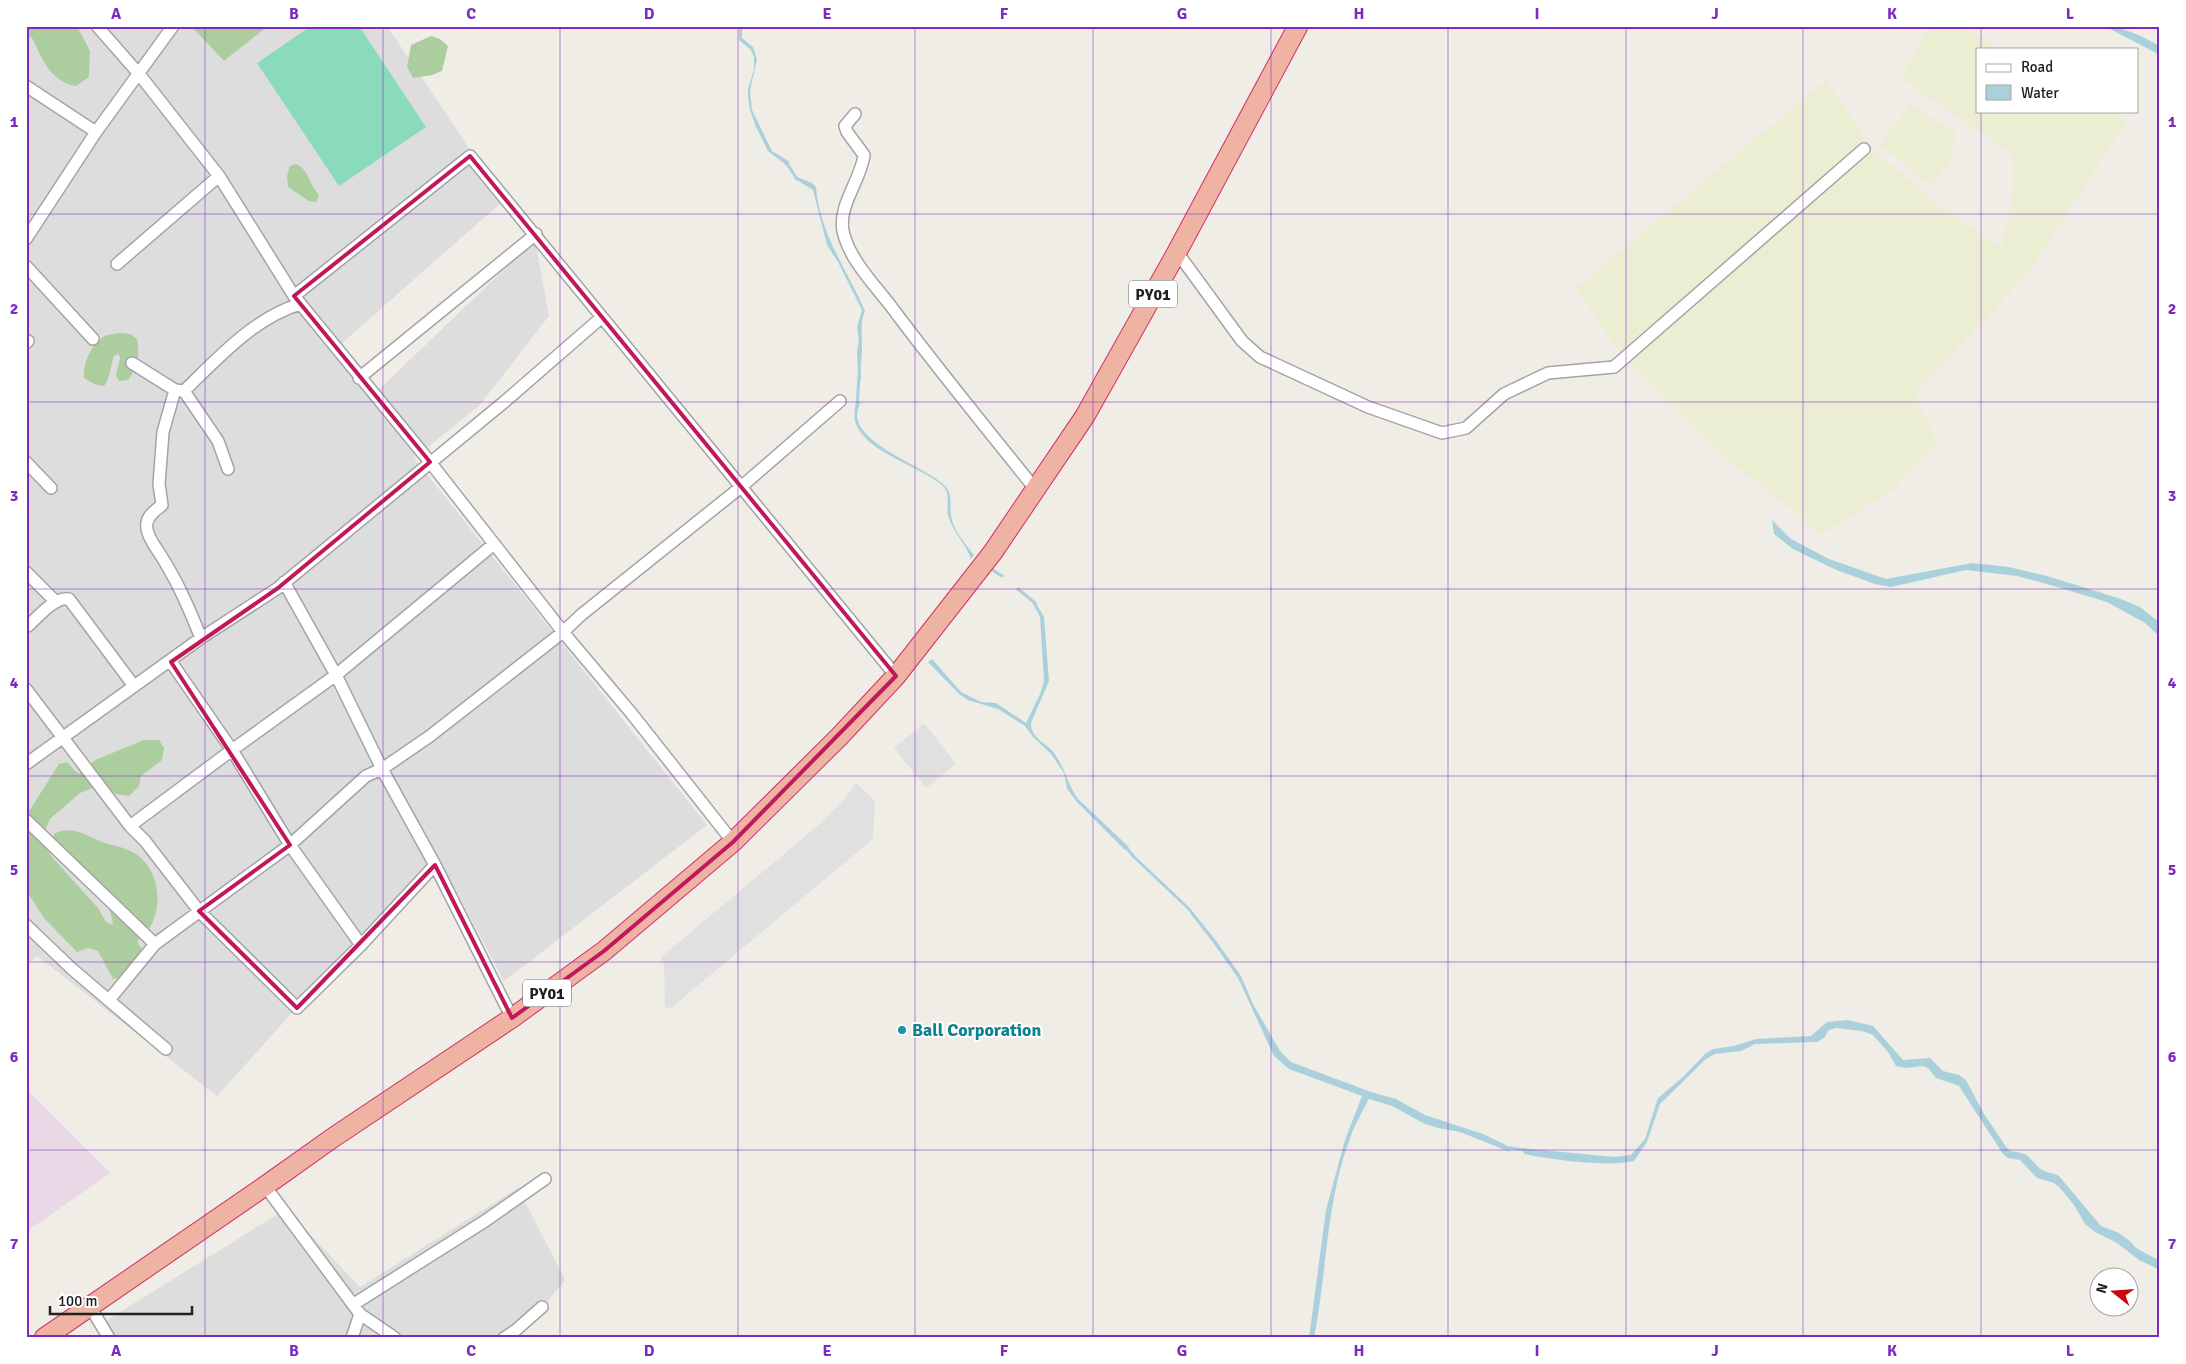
<svg xmlns="http://www.w3.org/2000/svg" width="2186" height="1364" font-family="Signika,sans-serif">
	<rect width="100%" height="100%" fill="#f0ede7"/>
	<!-- residential -->
	<path fill="#dedddd" d="M26,26H191L224,61L268,26H387L504,200L332,352L370,398L535,240L549,316L479,406L414,458L707,825L504,981L436,853L217,1096L37,956L26,965Z
		M518,1188L565,1280L534,1318L500,1338H113L104,1322L286,1209L360,1287Z"/>
	<!-- industrial -->
	<path fill="#e9d9e6" d="M26,1089L110,1173L26,1232Z"/>
	<!-- farmland -->
	<path fill="#eceed3" d="M1930,26H1964L1997,49H1977V111H2118L2125,124L2027,275L1914,393L1937,443L1894,489L1822,534L1720,453L1615,347L1576,288L1826,80L1872,148L1937,204L2001,248L2014,191L2013,155L1901,78Z
		M1910,105L1956,131L1952,159L1930,186L1880,145Z"/>
	<!-- forest -->
	<path fill="#accd9e" d="M26,26H77L90,51L89,77L76,86C50,81 43,60 32,38L26,36Z
		M191,26H268L224,61Z
		M431,36L440,39L448,46L442,71L432,75L413,78L407,67L411,45Z
		M296,164C310,170 309,186 319,195L316,202L309,201L288,187L287,176L290,166Z
		M120,333L130,334L137,339C140,355 138,367 128,380L119,381L116,375L120,358L119,354L114,356C110,366 111,377 104,386L94,384L84,378C83,363 91,344 105,336C109,334 116,334 120,333Z
		M144,740H159L164,748L162,760L141,776L139,786L129,796L116,794L107,787L97,786L80,793L50,819L44,833V845L52,857L98,908L106,922L113,925C112,898 72,864 54,844V834C73,824 87,837 105,843C118,847 135,849 145,862C160,880 162,911 148,930C145,934 140,937 137,941L142,950L132,976L113,979L98,951L88,948L77,952L44,918L26,890V816L59,764L67,762L74,770L79,774L95,760Z"/>
	<!-- pitch -->
	<path fill="#89dbbb" d="M311,26H359L426,127L339,186L257,63Z"/>
	<!-- parking -->
	<path fill="#e0e0e0" d="M924,723L956,764L926,788L894,748Z
		M856,783L875,801L873,839L671,1008L665,1007L664,964L661,957L821,823L847,796Z"/>
	<!-- water -->
	<path fill="#aad1db" d="M739,26H742V38L753,47L757,59L750,90L752,110L772,151L790,162L786,165L768,151L756,127L750,110L748,97V89L754,69V57L751,50L739,40Z
		M2100,26C2122,26 2140,35 2160,46V55L2110,29Z
		M797,177L812,183L816,187C820,235 847,269 865,311C860,323 862,334 862,347C862,358 860,368 861,379L858,381L857,351L859,341L857,327L862,310L838,262L827,245L813,190L794,178Z
		M861,401C859,406 857,411 857,416C859,445 923,466 943,484C955,494 948,507 952,520C955,532 966,545 974,555L971,559C966,544 952,531 948,515C946,506 951,494 943,486C921,466 863,452 855,421C854,416 855,411 855,406Z
		M1772,520L1791,539L1829,559L1886,579L1972,563L2009,567L2047,576L2118,598L2140,607L2160,623V637L2145,623L2107,602L2047,584L2017,576L1966,570L1891,587L1875,584L1834,569L1793,549L1774,534Z
		M1034,600L1044,617L1049,681L1031,723C1031,739 1046,742 1054,753C1065,768 1068,785 1078,799L1129,847L1125,850L1077,802L1067,789L1064,773L1051,754L1033,737L1025,726L998,709L968,700L959,694L928,662L932,659L961,692L981,702L996,703L1026,723L1040,694L1044,681L1040,617L1032,602Z
		M1134,855L1189,907L1217,942L1241,976L1253,1004L1280,1051L1291,1062L1371,1092L1396,1099L1425,1115L1483,1134L1506,1145L1510,1152L1460,1132L1438,1128L1425,1124L1392,1106L1369,1099C1362,1112 1354,1126 1349,1141C1326,1204 1327,1272 1314,1338H1309L1326,1210L1345,1140L1362,1096L1289,1069L1274,1056L1238,978L1214,944L1187,909L1131,856Z
		M1848,1020L1873,1026L1903,1060L1930,1058L1943,1071L1959,1075L1966,1080L1984,1114L2007,1148C2012,1153 2015,1151 2021,1153C2031,1155 2035,1167 2044,1171C2049,1173 2054,1173 2059,1176L2101,1226L2119,1233L2131,1242L2136,1248L2160,1261V1270L2139,1260L2117,1243L2095,1232L2085,1224L2074,1205L2060,1188L2054,1183L2037,1178L2020,1160L2008,1158L2003,1154L1959,1086L1936,1078L1928,1068L1923,1066L1906,1068L1896,1066L1888,1052L1873,1035L1862,1031L1836,1028L1829,1030L1824,1038L1817,1042L1755,1044L1741,1051L1715,1054L1706,1059L1660,1104L1647,1142L1634,1161C1606,1167 1553,1160 1524,1154L1522,1148L1614,1157L1631,1155L1645,1139L1658,1098L1683,1077L1706,1053L1713,1049L1734,1046L1756,1039L1811,1036L1827,1022Z"/>
	<g fill="none" stroke-linecap="round" stroke-linejoin="round">
		<!-- stream -->
		<path stroke="#aad1db" stroke-width="3" d="M786,162L797,179
			M857,407L859,376
			M988,567L1002,576
			M1018,589L1035,603
			M1125,846L1134,857
			M1504,1147L1525,1150"/>
		<defs>
			<path id="minor" d="M97,26L139,74L219,176L294,296L430,462L563,632L632,714L733,842
				M26,86L96,132
				M855,114L845,126L847,132L864,155C861,180 838,205 843,231C849,259 873,283 890,305C937,368 987,429 1036,490
				M26,239L96,132L173,26
				M1177,252L1242,341L1260,357L1368,407L1442,433L1466,428L1504,394L1548,373L1614,367L1864,149
				M117,264L219,176
				M26,266L93,339
				M294,296L470,156L896,676
				M26,343L28,341
				M132,363L175,390L184,391L218,441L228,469
				M359,378L536,234
				M175,390L163,432L159,484L162,505C156,510 148,515 147,523C145,531 153,544 158,551C177,580 188,606 201,638
				M184,391C218,358 254,318 300,304
				M26,462L51,488
				M26,572L56,602
				M284,582L336,675L382,769L435,865L512,1018
				M28,626C38,617 55,596 69,599L134,686
				M171,662L232,750L290,845L361,945
				M26,689L130,826L145,841L199,911L297,1008L361,945L435,865
				M26,764L201,638L278,588L503,403L602,317
				M26,820L155,944
				M130,826L232,750L336,675L494,544
				M26,925L72,969L166,1049
				M109,1000L155,944L290,845L366,776L382,769L430,736L563,632L581,615L741,487L840,401
				M265,1186L360,1314L352,1338
				M354,1304L485,1221L545,1179
				M89,1305L109,1338
				M360,1314L395,1338
				M504,1338L516,1330L542,1307"/>
			<path id="trunk" d="M44,1338L265,1186L334,1137L512,1018L604,951L733,842L839,737L896,676L993,552L1085,416L1177,252L1298,26"/>
		</defs>
		<!-- minor casing -->
		<use href="#minor" stroke="#a4a4a4" stroke-width="14"/>
		<!-- trunk casing -->
		<use href="#trunk" stroke="#d32f68" stroke-width="21"/>
		<!-- minor -->
		<use href="#minor" stroke="#fff" stroke-width="11"/>
		<!-- trunk -->
		<use href="#trunk" stroke="#eeb3a3" stroke-width="19"/>
	</g>
	<!-- marked area -->
	<path fill="none" stroke="#c2185b" stroke-width="4" stroke-linejoin="round" d="M470,156L896,676L733,842L604,951L512,1018L435,865L297,1008L199,911L290,845L171,662L278,588L430,462L294,296Z"/>
	<!-- grid -->
	<path fill="none" stroke="#7b2cbf" stroke-width="1" stroke-opacity="0.55" d="M205,26V1338M383,26V1338M560,26V1338M738,26V1338M915,26V1338M1093,26V1338M1271,26V1338M1448,26V1338M1626,26V1338M1803,26V1338M1981,26V49M1981,111V1338M26,214H2160M26,402H2160M26,589H2160M26,776H2160M26,962H2160M26,1150H2160"/>
	<!-- markers -->
	<circle fill="#0f9aa8" stroke="#fff" stroke-width="2" cx="902" cy="1030" r="5"/>
	<g text-anchor="middle" stroke-width="4" stroke-linejoin="round" paint-order="stroke">
		<!-- shield labels -->
		<g fill="#fff" stroke="#636363" stroke-width="1">
			<rect x="1129" y="280.5" width="48" height="27" rx="4"/>
			<rect x="523" y="979.5" width="48" height="27" rx="4"/>
		</g>
		<g font-size="16" font-weight="bold" fill="#202020">
			<text x="1153" y="300">PY01</text>
			<text x="547" y="999">PY01</text>
		</g>
		<!-- culture labels -->
		<g font-size="18" font-weight="bold" fill="#0d838f" stroke="#fff" text-anchor="start">
			<text x="912" y="1036">Ball Corporation</text>
		</g>
	</g>
	<!-- border -->
	<rect width="2186" height="1364" fill="none" stroke="#ffffff" stroke-width="55"/>
	<!-- legend -->
	<rect x="1976" y="48" width="162" height="65" fill="#ffffff" stroke="#a6a6a6"/>
	<rect x="1986" y="64" width="25" height="8" fill="#ffffff" stroke="#a6a6a6"/>
	<text x="2021" y="72" font-size="15" fill="#202020">Road</text>
	<rect x="1986" y="85" width="25" height="15" fill="#aad1db" stroke="#a6a6a6"/>
	<text x="2021" y="98" font-size="15" fill="#202020">Water</text>
	<!-- north arrow -->
	<g transform="translate(2114 1292) rotate(287)"><circle r="24" fill="#ffffff" stroke="#a6a6a6"/>
	<path d="M0-4L9 19L0 12L-9 19Z" fill="#c7090b"/>
	<text y="-8" font-size="14" font-weight="bold" text-anchor="middle" fill="#202020">N</text>
	</g>
	<!-- scale -->
	<path d="M50 1306v8h142v-8" fill="none" stroke="#202020" stroke-width="2.5"/>
	<text x="58" y="1306" font-size="15" fill="#202020" stroke="#ffffff" stroke-width="4" paint-order="stroke">100 m</text>
	<rect x="28" y="28" width="2130" height="1308" fill="none" stroke="#7b2cbf" stroke-width="2"/>
	<g font-size="16" text-anchor="middle" font-weight="bold" fill="#7b2cbf">
		<text x="116" y="19">A</text>
		<text x="294" y="19">B</text>
		<text x="471" y="19">C</text>
		<text x="649" y="19">D</text>
		<text x="827" y="19">E</text>
		<text x="1004" y="19">F</text>
		<text x="1182" y="19">G</text>
		<text x="1359" y="19">H</text>
		<text x="1537" y="19">I</text>
		<text x="1715" y="19">J</text>
		<text x="1892" y="19">K</text>
		<text x="2070" y="19">L</text>
		<text x="14" y="127">1</text>
		<text x="2172" y="127">1</text>
		<text x="14" y="314">2</text>
		<text x="2172" y="314">2</text>
		<text x="14" y="501">3</text>
		<text x="2172" y="501">3</text>
		<text x="14" y="688">4</text>
		<text x="2172" y="688">4</text>
		<text x="14" y="875">5</text>
		<text x="2172" y="875">5</text>
		<text x="14" y="1062">6</text>
		<text x="2172" y="1062">6</text>
		<text x="14" y="1249">7</text>
		<text x="2172" y="1249">7</text>
		<text x="116" y="1356">A</text>
		<text x="294" y="1356">B</text>
		<text x="471" y="1356">C</text>
		<text x="649" y="1356">D</text>
		<text x="827" y="1356">E</text>
		<text x="1004" y="1356">F</text>
		<text x="1182" y="1356">G</text>
		<text x="1359" y="1356">H</text>
		<text x="1537" y="1356">I</text>
		<text x="1715" y="1356">J</text>
		<text x="1892" y="1356">K</text>
		<text x="2070" y="1356">L</text>
	</g>
</svg>
